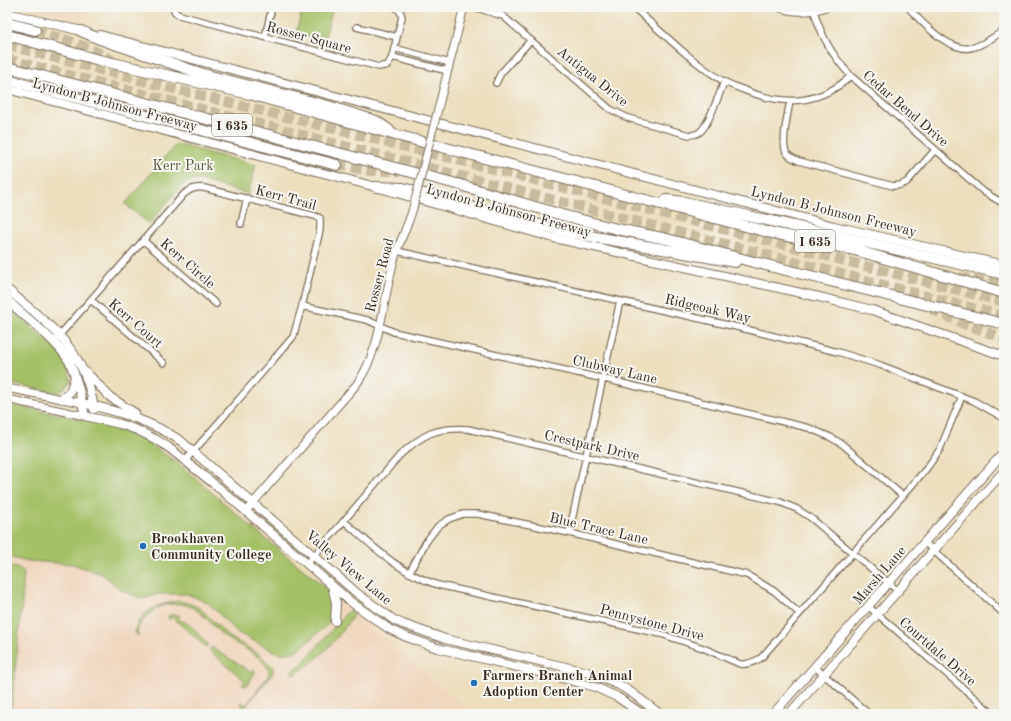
<svg xmlns="http://www.w3.org/2000/svg" width="1011" height="721" font-family="'Old Standard TT',serif">
	<rect width="100%" height="100%" fill="#f6f6f2"/>
	<filter id="ink" filterUnits="userSpaceOnUse"><feTurbulence type="fractalNoise" baseFrequency=".025" numOctaves="2"/><feDisplacementMap in="SourceGraphic" scale="8" xChannelSelector="R" yChannelSelector="G"/><feConvolveMatrix kernelMatrix="1 2 1 2 8 2 1 2 1" color-interpolation-filters="sRGB"/></filter>
	<filter id="wash" filterUnits="userSpaceOnUse"><feTurbulence type="fractalNoise" baseFrequency=".012" numOctaves="4" result="noise"/><feDisplacementMap in="SourceGraphic" scale="16" xChannelSelector="R" yChannelSelector="G"/><feGaussianBlur stdDeviation="0.9" result="paint"/><feColorMatrix in="noise" values="0 0 0 0 0 0 0 0 0 0 0 0 0 0 0 0 0 1.4 0 .05"/><feComposite in="paint" operator="in"/></filter>
	<g filter="url(#wash)">
		<rect width="100%" height="100%" fill="#eddfbe"/>
		<!-- built -->
		<path fill="#f0d6bc" d="M27,7H96L83,21Z
			M7,405L125,430L152,444L180,462L473,714H7Z"/>
		<!-- green -->
		<path fill="#a5c168" stroke="#707643" d="M303,7H317L332,11L324,41L296,33Z
			M176,144L256,165L248,194L199,180L190,181L182,185L149,224L125,204Z
			M7,306L57,350L67,364L71,381L60,393L7,383Z
			M7,404L95,422L137,435L179,464L261,535L329,590L336,606L328,624L303,646L293,652L280,654L238,633L208,603L187,594H159L143,599L123,591L102,574L72,564L28,561L7,556Z
			M7,565L20,569L24,573L22,603L11,710L8,714Z
			M179,601L191,604L201,609L228,636L257,653L273,667V673L245,707H243L241,704L242,702L246,705L269,675C271,660 241,647 230,640C209,628 202,602 173,604C166,604 159,606 153,611C146,616 139,623 137,632L139,635L138,636L135,633C137,611 161,603 179,601Z
			M349,610L354,614C337,640 321,658 294,675L291,671L301,665Z
			M171,615H179V620C192,623 199,635 208,645L206,647L172,617L169,620L168,616Z
			M212,647C224,657 238,662 250,672L254,669L255,673L247,685L244,686L242,685L245,681L209,650Z"/>
	</g>
	<g filter="url(#ink)">
		<g fill="none" stroke-linecap="round" stroke-linejoin="round">
			<!-- motorway-tunnel -->
			<path stroke="#c9bb9e" stroke-width="10" stroke-dasharray="10 5" stroke-linecap="butt" d="M35,30C64,39 93,47 118,64
				M7,45L143,81L450,158L1004,302
				M7,59L1004,316
				M337,165L371,171H400
				M959,277L1004,284
				M931,309L966,325L1004,338"/>
			<defs>
				<path id="minor" d="M173,7L175,12L179,15L379,67L388,65L392,57L402,17L400,11L395,7
					M474,7L503,16L610,109L628,118L689,135C693,135 697,135 701,131C708,124 720,93 724,82
					M633,7C662,32 690,61 723,81C732,86 742,89 752,93C789,106 821,103 851,76
					M908,7C921,22 952,55 974,47C985,44 994,36 1004,31
					M814,11C821,36 833,57 851,76L984,192L1004,204
					M357,27L397,37
					M265,37L272,7
					M394,48L450,63
					M392,57L448,71
					M496,83L501,73L531,40
					M790,101C788,113 781,142 786,152C789,157 794,159 799,161L893,186L901,185L907,182L935,150
					M241,224L247,198
					M144,241L216,304
					M397,251L737,327L838,352L880,365L974,401L1004,418
					M91,300L164,363
					M302,306L367,320L394,332L609,380L809,428L830,437L842,444L903,496
					M57,338L184,194C191,189 195,187 204,188L315,216L320,218V230L302,306L293,337L185,461
					M344,521C375,548 398,572 438,585L661,634L703,648L740,664C748,665 754,662 761,658L927,468L940,449L962,396
					M569,533L620,301
					M924,542L1004,614
					M307,564L400,455C423,434 436,427 468,429L780,502L797,509L811,518L898,591
					M409,573L426,542L438,526L449,519L463,514H478L569,533L747,575L774,591L799,613
					M868,606L993,714
					M815,667L869,714"/>
				<path id="tertiary" d="M778,7C794,13 809,13 826,7
					M436,117L464,7
					M7,388L82,403
					M7,399L85,416
					M246,511L356,385C381,352 383,300 394,260C399,242 408,226 413,208"/>
				<path id="secondary" d="M7,13L86,32
					M100,35L834,226L1004,265
					M7,89L376,187L554,238L819,297L872,310L1004,356
					M7,289C50,326 85,348 94,409
					M7,300C25,317 59,342 70,363C78,380 81,398 85,416L120,424L137,430L155,439L168,447L219,488L351,602L389,629L404,636L437,648L539,672L595,687L617,697L642,714
					M86,372L110,397L135,413
					M62,399L70,392L75,377
					M82,403C118,411 151,421 181,441L358,594L394,620L403,624L445,639L587,672L619,685L632,693L660,714
					M332,586L336,603L335,621
					M773,714L1004,452
					M789,714L1004,471"/>
				<path id="motorway" d="M7,23L35,30
					M81,31L97,38L203,74L328,106L376,121L389,130
					M7,35L99,60L250,94L396,135L768,232L855,250L1004,293
					M7,67L457,184L562,215L617,229L667,239L750,261L1004,324
					M7,80L337,165
					M376,187L403,188L500,215L567,232L735,262
					M666,200L684,202L767,220L1004,274"/>
			</defs>
			<!-- minor casing -->
			<use href="#minor" stroke="#796956" stroke-width="8"/>
			<!-- tertiary casing -->
			<use href="#tertiary" stroke="#796956" stroke-width="9"/>
			<!-- secondary casing -->
			<use href="#secondary" stroke="#796956" stroke-width="10"/>
			<!-- motorway casing -->
			<use href="#motorway" stroke="#796956" stroke-width="12"/>
			<!-- minor -->
			<use href="#minor" stroke="#fff" stroke-width="5.5"/>
			<!-- tertiary -->
			<use href="#tertiary" stroke="#fff" stroke-width="7"/>
			<!-- secondary -->
			<use href="#secondary" stroke="#fff" stroke-width="8"/>
			<!-- motorway -->
			<use href="#motorway" stroke="#fff" stroke-width="10"/>
			<defs>
				<path id="tertiary-bridge" d="M413,208L436,117"/>
			</defs>
			<!-- tertiary-bridge casing -->
			<use href="#tertiary-bridge" stroke="#796956" stroke-width="9" stroke-linecap="butt"/>
			<!-- tertiary-bridge -->
			<use href="#tertiary-bridge" stroke="#fff" stroke-width="7"/>
		</g>
	</g>
	<!-- markers -->
	<g fill="#1f6fb2" stroke="#f6f6f2" stroke-width="1.5">
		<circle cx="143" cy="546" r="4"/>
		<circle cx="474" cy="683" r="4"/>
	</g>
	<g text-anchor="middle" stroke-width="4" stroke-linejoin="round" paint-order="stroke">
		<!-- shield labels -->
		<g fill="#f6f6f2" stroke="#73675e" stroke-width="1">
			<rect x="212" y="114" width="40" height="22" rx="3"/>
			<rect x="795" y="230" width="40" height="22" rx="3"/>
		</g>
		<g font-size="13" font-weight="bold" fill="#3b2a1e">
			<text x="232" y="130">I 635</text>
			<text x="815" y="246">I 635</text>
		</g>
		<!-- street labels -->
		<g font-size="14" fill="#3b2a1e" stroke="#f6f6f2">
			<text transform="translate(309 37) rotate(15)" y="5">Rosser Square</text>
			<text transform="translate(593 76) rotate(39)" y="5">Antigua Drive</text>
			<text transform="translate(115 104) rotate(15)" y="5">Lyndon B Johnson Freeway</text>
			<text transform="translate(906 108) rotate(41)" y="5">Cedar Bend Drive</text>
			<text transform="translate(286 197) rotate(15)" y="5">Kerr Trail</text>
			<text transform="translate(509 210) rotate(15)" y="5">Lyndon B Johnson Freeway</text>
			<text transform="translate(834 211) rotate(14)" y="5">Lyndon B Johnson Freeway</text>
			<text transform="translate(188 263) rotate(41)" y="5">Kerr Circle</text>
			<text transform="translate(379 275) rotate(-75)" y="5">Rosser Road</text>
			<text transform="translate(708 308) rotate(13)" y="5">Ridgeoak Way</text>
			<text transform="translate(136 323) rotate(41)" y="5">Kerr Court</text>
			<text transform="translate(615 369) rotate(13)" y="5">Clubway Lane</text>
			<text transform="translate(592 445) rotate(13)" y="5">Crestpark Drive</text>
			<text transform="translate(599 528) rotate(13)" y="5">Blue Trace Lane</text>
			<text transform="translate(349 567) rotate(40)" y="5">Valley View Lane</text>
			<text transform="translate(879 575) rotate(-49)" y="5">Marsh Lane</text>
			<text transform="translate(652 622) rotate(15)" y="5">Pennystone Drive</text>
			<text transform="translate(938 651) rotate(41)" y="5">Courtdale Drive</text>
		</g>
		<!-- park labels -->
		<g font-size="14" fill="#5b5734" stroke="#f6f6f2">
			<text x="183" y="170">Kerr Park</text>
		</g>
		<!-- poi labels -->
		<g font-size="14" font-weight="bold" fill="#3b2a1e" stroke="#f6f6f2" text-anchor="start">
			<text x="151" y="543">Brookhaven<tspan x="151" dy="16">Community College</tspan></text>
			<text x="482" y="680">Farmers Branch Animal<tspan x="482" dy="16">Adoption Center</tspan></text>
		</g>
	</g>
	<!-- margin -->
	<rect width="1011" height="721" fill="none" stroke="#f6f6f2" stroke-width="24"/>
</svg>
